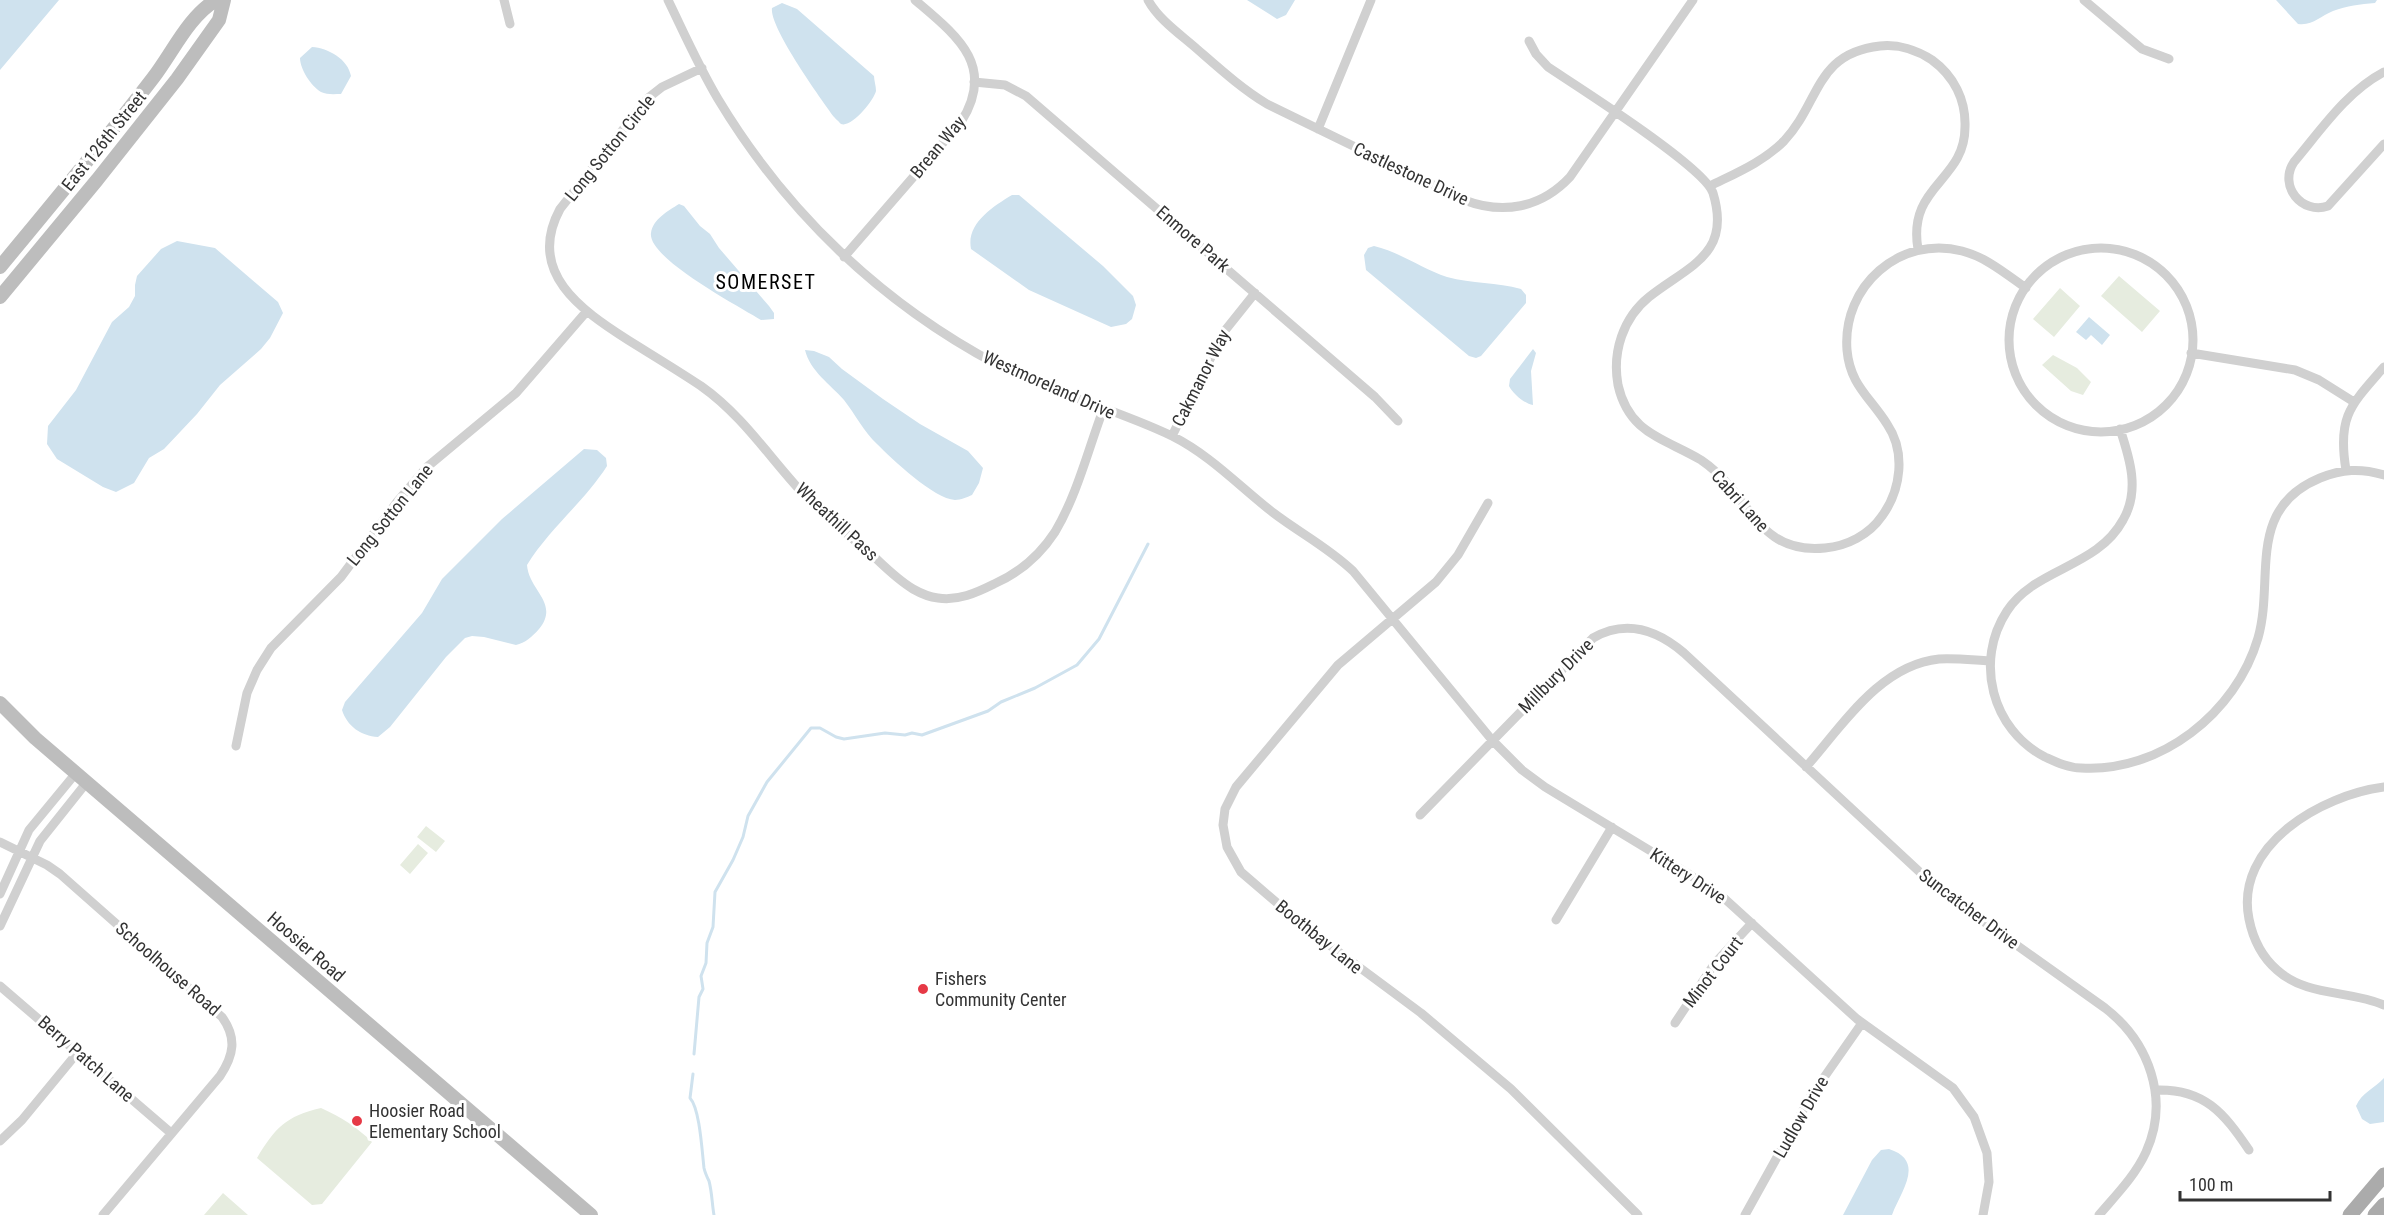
<svg xmlns="http://www.w3.org/2000/svg" width="2384" height="1215" font-family="'Roboto Condensed',sans-serif">
	<rect width="100%" height="100%" fill="#fff"/>
	<!-- green -->
	<path fill="#e6ecdf" d="M2119,276L2160,311L2142,332L2101,296Z
		M2060,288L2080,306L2054,337L2033,319Z
		M2053,355L2077,368L2091,382L2083,395L2071,391L2042,365Z
		M426,826L445,841L436,852L417,837Z
		M418,844L428,853L410,874L400,865Z
		M321,1108C341,1117 357,1127 372,1142L322,1204L312,1205L257,1158C275,1128 286,1116 321,1108Z
		M223,1193L248,1215H204Z"/>
	<!-- water -->
	<path fill="#cfe2ee" d="M0,0H59L0,70Z
		M1247,0H1295L1286,15L1277,19Z
		M2276,0H2377L2375,3C2360,4 2347,6 2333,11C2320,16 2313,26 2298,24Z
		M782,3L797,9L874,76C874,80 876,86 876,91C874,100 852,128 841,124C840,123 835,118 834,117C821,99 769,27 772,8Z
		M312,47C328,48 348,59 351,76L341,94C335,94 327,95 321,92C311,86 300,69 300,58Z
		M1012,195H1019L1103,266L1133,296L1136,305L1132,319L1126,324L1111,327L1029,290L971,249C966,224 992,207 1012,195Z
		M679,204L684,206L700,226L710,234L719,248L769,306L774,313V319L761,320C740,307 647,258 651,233C653,219 668,211 679,204Z
		M177,241L215,248L278,302L283,313L270,338L261,349L220,385L197,414L164,449L149,458L134,483L116,492L103,487L57,459L47,444L48,426L76,390L112,322L129,307L135,296V285L137,276L161,249Z
		M1374,246C1400,252 1422,269 1447,277C1472,284 1497,282 1521,289L1526,295V303L1481,356L1476,358L1469,356L1366,270L1364,255L1368,248Z
		M2089,317L2110,335L2102,345L2091,335L2086,340L2076,332Z
		M1533,349L1536,353L1531,371L1533,405C1525,404 1513,394 1509,386L1510,379Z
		M805,350L814,351L829,357L842,369L883,399L920,424L968,451L983,468L979,483L972,495C967,497 961,500 955,500C934,499 892,459 877,444C864,432 855,414 844,400C830,384 810,371 805,350Z
		M584,449L597,450L606,458L607,466C584,502 549,529 527,565C529,591 560,603 539,629C532,637 525,643 516,645L484,637L472,636L465,638L446,657L390,727L378,737C361,736 347,726 342,710L345,702L422,613L442,579L502,519Z
		M2384,1078V1122L2370,1124L2362,1119L2356,1106C2362,1092 2374,1089 2384,1078Z
		M1889,1149C1926,1161 1901,1191 1892,1215H1843L1872,1160L1881,1150Z"/>
	<g fill="none" stroke-linecap="round" stroke-linejoin="round">
		<!-- stream -->
		<path stroke="#cfe2ee" stroke-width="3" d="M694,1054L699,997L703,989L701,976L706,963L707,943L713,927L715,892L733,860L743,837L748,816L767,782L811,728H820L836,737L844,739L885,733L905,735L912,733L922,735L988,711L1001,702L1035,688L1077,665L1099,639L1148,544
			M693,1074L690,1098C700,1109 702,1152 704,1168C705,1173 707,1177 709,1181C712,1192 712,1204 714,1215"/>
		<!-- street -->
		<path stroke="#d0d0d0" stroke-width="9" d="M504,0L510,24
			M668,0C684,33 699,67 718,99C786,212 881,303 998,365C1054,394 1116,409 1172,436C1210,455 1239,486 1271,511C1298,532 1328,547 1353,571L1492,740L1522,770L1545,787L1687,873L1725,899L1857,1019L1953,1088L1974,1117L1987,1153L1989,1182L1983,1215
			M1148,0C1159,20 1180,34 1197,49C1220,69 1242,89 1267,104L1464,200C1503,215 1541,208 1570,177L1693,0
			M2084,0L2142,49L2169,59
			M1529,41L1536,54L1548,67C1578,87 1705,167 1713,193C1732,255 1688,266 1649,297C1623,318 1612,352 1618,385C1629,434 1664,438 1701,460C1713,468 1723,478 1732,489C1759,523 1774,553 1825,548C1847,546 1869,535 1882,516C1901,490 1906,452 1887,424C1870,397 1850,385 1847,350C1842,286 1900,235 1962,251C1986,257 2006,274 2026,288
			M702,68L662,87L648,98L560,209C526,272 581,310 628,340C652,355 677,370 701,386C745,417 773,463 810,501C827,519 848,535 868,551C882,564 896,579 913,589C920,593 929,597 938,598C958,601 976,593 994,584C1019,573 1040,555 1055,532C1077,495 1088,450 1103,410
			M2384,72C2346,92 2321,130 2294,162C2278,186 2302,215 2328,206L2384,144
			M974,82L1005,85L1026,96L1375,397L1398,421
			M1318,129L1371,0
			M1710,186C1736,173 1763,162 1784,141C1820,103 1815,53 1880,46C1898,44 1917,50 1932,60C1954,76 1966,100 1965,127C1965,182 1907,185 1918,249
			M2009 340a92 92 0 1 1 184 0a92 92 0 1 1-184 0Z
			M844,257L961,122C997,65 956,35 915,0
			M2191,353L2295,370L2319,380L2354,402
			M2120,429C2130,459 2140,491 2123,520C2097,568 2035,568 2007,611C1974,661 1992,730 2045,757C2056,762 2068,768 2081,768C2160,773 2236,713 2258,638C2275,579 2245,509 2320,478C2342,469 2361,468 2384,475
			M1172,436L1223,333L1255,293
			M2346,470C2337,416 2351,405 2384,367
			M1488,503L1458,555L1436,582L1338,665L1236,787L1225,809L1223,825L1227,847L1241,872L1305,927L1421,1013L1511,1089L1638,1215
			M236,746L247,693L257,670L271,648L341,577L397,502L427,467L516,393L587,311
			M1806,767C1842,726 1880,665 1939,659C1955,658 1972,660 1989,661
			M2384,787C2322,795 2234,845 2249,919C2253,939 2262,957 2277,970C2307,997 2349,990 2384,1005
			M1420,815L1593,638C1626,619 1657,630 1684,653L1938,889L2105,1008C2149,1042 2170,1099 2146,1152C2135,1176 2116,1195 2099,1215
			M0,842L47,865L60,874L222,1017C237,1038 234,1055 220,1076L103,1215
			M0,894L29,830L76,773
			M1556,920L1612,827
			M0,926L40,841L87,782
			M0,986L171,1133
			M1675,1023L1715,963L1752,923
			M2155,1090C2204,1088 2224,1113 2249,1150
			M0,1141L22,1120L78,1052
			M1745,1215L1811,1096L1862,1023"/>
		<!-- secondary -->
		<path stroke="#bdbdbd" stroke-width="14" d="M0,267C52,204 104,142 153,78C173,52 188,17 216,0
			M0,297L97,180L177,79L219,20L224,0
			M0,703L35,738L591,1215"/>
		<!-- primary -->
		<path stroke="#ababab" stroke-width="15" d="M2350,1215L2384,1175
			M2375,1215L2384,1205"/>
	</g>
	<!-- markers -->
	<g fill="#e63946" stroke="#fff" stroke-width="2">
		<circle cx="923" cy="989" r="6"/>
		<circle cx="357" cy="1121" r="6"/>
	</g>
	<g text-anchor="middle" stroke-width="6" stroke-linejoin="round" paint-order="stroke">
		<!-- street labels -->
		<g font-size="18" fill="#333" stroke="#fff">
			<text transform="translate(104 141) rotate(-51)" y="6">East 126th Street</text>
			<text transform="translate(938 147) rotate(-50)" y="6">Brean Way</text>
			<text transform="translate(610 148) rotate(-51)" y="6">Long Sotton Circle</text>
			<text transform="translate(1411 174) rotate(25)" y="6">Castlestone Drive</text>
			<text transform="translate(1193 239) rotate(41)" y="6">Enmore Park</text>
			<text transform="translate(1201 378) rotate(-63)" y="6">Cakmanor Way</text>
			<text transform="translate(1049 385) rotate(24)" y="6">Westmoreland Drive</text>
			<text transform="translate(1740 501) rotate(48)" y="6">Cabri Lane</text>
			<text transform="translate(390 515) rotate(-51)" y="6">Long Sotton Lane</text>
			<text transform="translate(837 522) rotate(43)" y="6">Wheathill Pass</text>
			<text transform="translate(1556 676) rotate(-45)" y="6">Millbury Drive</text>
			<text transform="translate(1688 876) rotate(33)" y="6">Kittery Drive</text>
			<text transform="translate(1969 909) rotate(37)" y="6">Suncatcher Drive</text>
			<text transform="translate(1319 937) rotate(39)" y="6">Boothbay Lane</text>
			<text transform="translate(306 947) rotate(41)" y="6">Hoosier Road</text>
			<text transform="translate(168 969) rotate(41)" y="6">Schoolhouse Road</text>
			<text transform="translate(1713 972) rotate(-52)" y="6">Minot Court</text>
			<text transform="translate(86 1059) rotate(41)" y="6">Berry Patch Lane</text>
			<text transform="translate(1801 1117) rotate(-60)" y="6">Ludlow Drive</text>
		</g>
		<!-- poi labels -->
		<g font-size="18" fill="#333" stroke="#fff" text-anchor="start">
			<text x="935" y="985">Fishers<tspan x="935" dy="21">Community Center</tspan></text>
			<text x="369" y="1117">Hoosier Road<tspan x="369" dy="21">Elementary School</tspan></text>
		</g>
		<!-- neighbourhood labels -->
		<g font-size="20" letter-spacing="1.5" fill="#000" stroke="#fff">
			<text x="766" y="289">SOMERSET</text>
		</g>
	</g>
	<!-- scale -->
	<path d="M2180 1191v9h150v-9" fill="none" stroke="#333333" stroke-width="3"/>
	<text x="2189" y="1191" font-size="18" fill="#333333" stroke="#ffffff" stroke-width="4.5" paint-order="stroke">100 m</text>
</svg>
